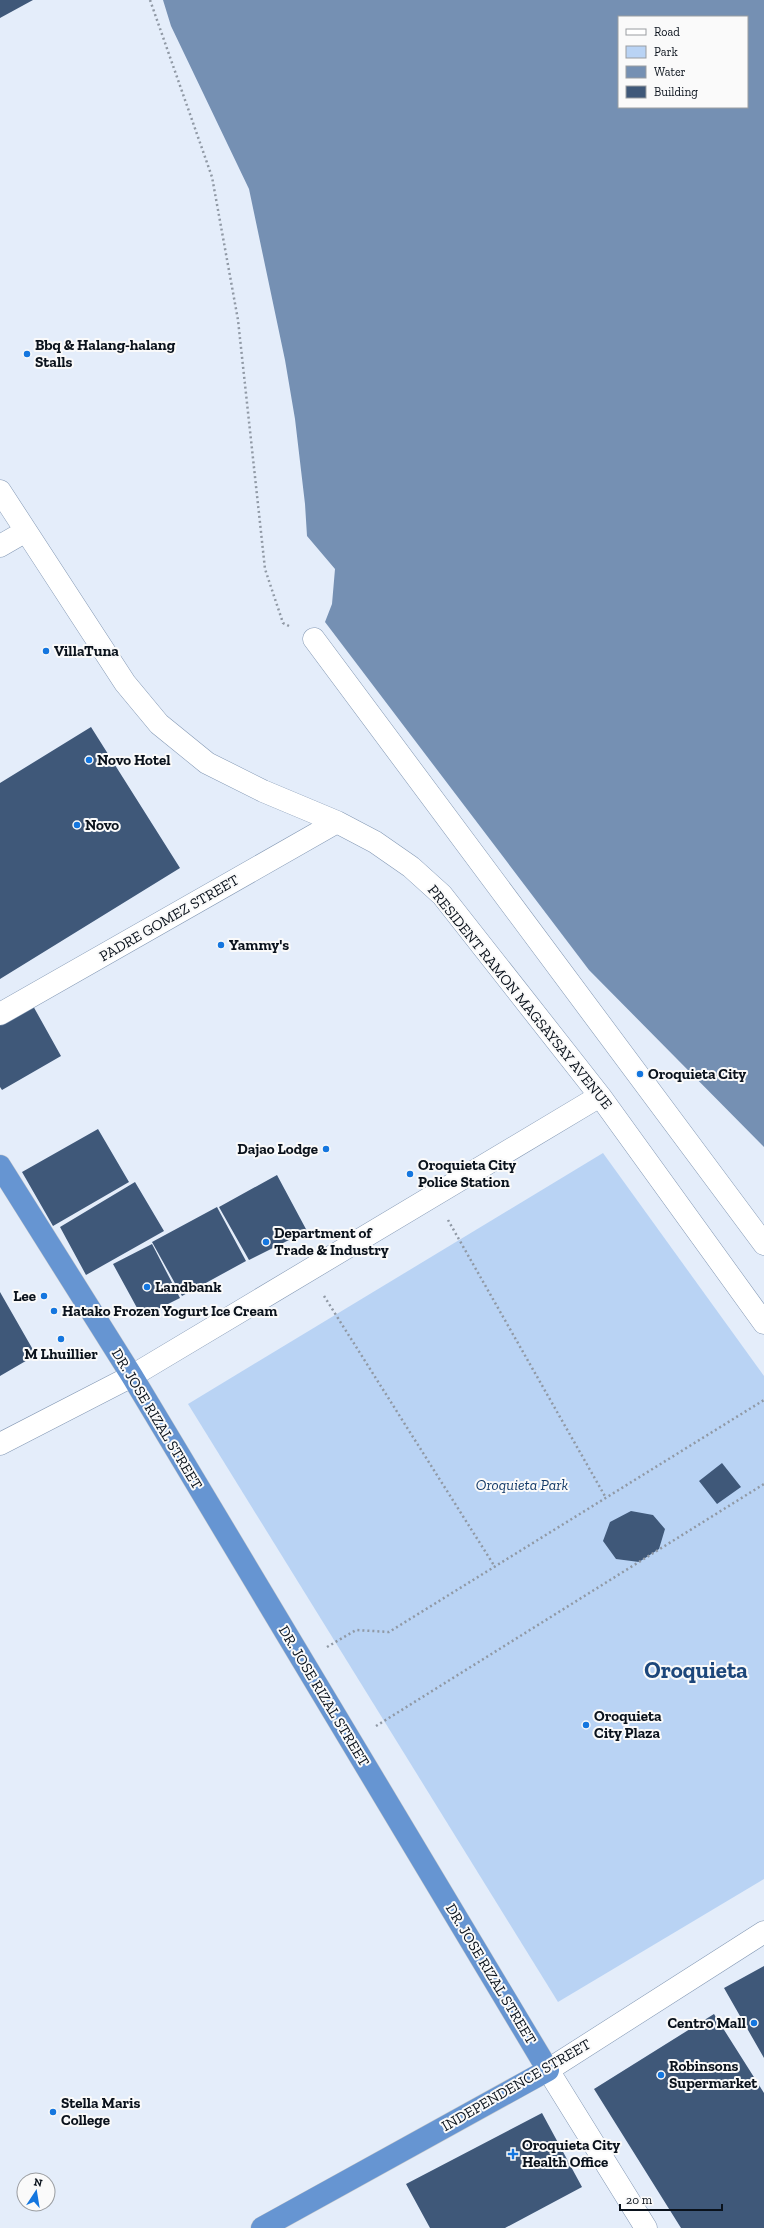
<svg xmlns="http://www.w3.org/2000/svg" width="764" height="2228" font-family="'Zilla Slab',serif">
	<rect width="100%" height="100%" fill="#e4edfa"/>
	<!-- green -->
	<path fill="#b9d3f4" d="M603,1153L764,1376V1879L558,2002L188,1404Z"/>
	<!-- water -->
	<path fill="#7590b3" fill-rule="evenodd" d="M163,0H764V1147L589,970L325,622L332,604L335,569L307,536L305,504L295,419L285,360L249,189L171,26ZM619,17H747V107H619Z"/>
	<!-- building -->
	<path fill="#3f5879" d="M0,0H33L0,18Z
		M91,727L180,868L0,979V783Z
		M32,1004L61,1056L2,1090L0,1087V1022Z
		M98,1129L129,1182L53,1226L22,1172Z
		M277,1175L307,1231L249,1260L219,1207Z
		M135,1182L164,1231L86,1275L60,1227Z
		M217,1207L246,1261L182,1296L152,1242Z
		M152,1244L180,1298L142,1317L113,1264Z
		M0,1292L36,1355L0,1376Z
		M722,1463L741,1487L717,1504L699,1481Z
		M631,1511L653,1515L665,1529L659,1549L639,1562L616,1559L603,1541L610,1522Z
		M764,1966V2058L724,1988Z
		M714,2014L764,2093V2228H681L594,2089Z
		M542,2113L582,2187L505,2228H430L406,2184Z"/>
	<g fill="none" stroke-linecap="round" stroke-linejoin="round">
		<defs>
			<path id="minor" d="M0,491L125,683L159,724L207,763L263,791L337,822L375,842L411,867L442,895L600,1096L764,1323
				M0,546L26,531
				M314,639L764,1244
				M0,1014L337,822
				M0,1444L132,1376L600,1096
				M646,2228L548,2070L764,1932"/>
			<path id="highway" d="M0,1166L132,1376L548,2070L262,2228"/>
		</defs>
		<!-- minor casing -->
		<use href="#minor" stroke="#8398b4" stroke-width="23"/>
		<!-- highway casing -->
		<use href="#highway" stroke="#c9cbcd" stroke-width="23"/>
		<!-- path -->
		<path stroke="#9099a5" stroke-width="2.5" stroke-dasharray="2 3" stroke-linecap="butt" d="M150,0L212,177L238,320L265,569L283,623L289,626
			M448,1220L606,1498
			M324,1296L495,1567
			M327,1647L356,1630L389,1632L764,1400
			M376,1726L764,1484"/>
		<!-- minor -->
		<use href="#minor" stroke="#fff" stroke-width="22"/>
		<!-- highway -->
		<use href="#highway" stroke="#6695d2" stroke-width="22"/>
	</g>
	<!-- markers -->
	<g fill="#1476df" stroke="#fafafa" stroke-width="1.5">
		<circle cx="27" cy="354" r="4"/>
		<circle cx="46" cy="651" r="4"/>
		<circle cx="89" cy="760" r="4"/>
		<circle cx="77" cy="825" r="4"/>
		<circle cx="221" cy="945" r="4"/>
		<circle cx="640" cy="1074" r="4"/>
		<circle cx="326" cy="1149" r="4"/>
		<circle cx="410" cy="1174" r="4"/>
		<circle cx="266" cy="1242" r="4"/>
		<circle cx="147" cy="1287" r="4"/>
		<circle cx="44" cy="1296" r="4"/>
		<circle cx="54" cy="1311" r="4"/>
		<circle cx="61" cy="1339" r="4"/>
		<circle cx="586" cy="1725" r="4"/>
		<circle cx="754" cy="2023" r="4"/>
		<circle cx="661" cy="2075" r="4"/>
		<circle cx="53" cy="2112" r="4"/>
		<path d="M511 2148h4v4h4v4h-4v4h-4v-4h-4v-4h4z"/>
	</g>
	<g text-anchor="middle" stroke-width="4" stroke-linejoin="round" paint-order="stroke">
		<!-- poi labels -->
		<g font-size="15" font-weight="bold" fill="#0a121c" stroke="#fafafa" text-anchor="start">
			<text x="35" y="350">Bbq &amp; Halang-halang<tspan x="35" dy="17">Stalls</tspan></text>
			<text x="54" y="656">VillaTuna</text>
			<text x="97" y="765">Novo Hotel</text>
			<text x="85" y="830">Novo</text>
			<text x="229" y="950">Yammy's</text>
			<text x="648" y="1079">Oroquieta City</text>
			<text x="318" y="1154" text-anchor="end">Dajao Lodge</text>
			<text x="418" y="1170">Oroquieta City<tspan x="418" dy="17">Police Station</tspan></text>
			<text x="274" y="1238">Department of<tspan x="274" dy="17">Trade &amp; Industry</tspan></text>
			<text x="155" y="1292">Landbank</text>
			<text x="36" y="1301" text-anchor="end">Lee</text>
			<text x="62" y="1316">Hatako Frozen Yogurt Ice Cream</text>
			<text x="61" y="1359" text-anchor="middle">M Lhuillier</text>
			<text x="594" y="1721">Oroquieta<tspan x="594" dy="17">City Plaza</tspan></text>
			<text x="746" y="2028" text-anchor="end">Centro Mall</text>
			<text x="669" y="2071">Robinsons<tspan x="669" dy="17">Supermarket</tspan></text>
			<text x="61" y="2108">Stella Maris<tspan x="61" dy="17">College</tspan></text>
			<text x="522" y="2150">Oroquieta City<tspan x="522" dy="17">Health Office</tspan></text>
		</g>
		<!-- street labels -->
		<g font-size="15" fill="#0a121c" stroke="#fafafa">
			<text transform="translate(169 918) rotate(-30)" y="5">PADRE GOMEZ STREET</text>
			<text transform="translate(520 997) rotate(51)" y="5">PRESIDENT RAMON MAGSAYSAY AVENUE</text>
			<text transform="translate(157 1419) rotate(59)" y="5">DR. JOSE RIZAL STREET</text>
			<text transform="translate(324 1696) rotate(59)" y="5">DR. JOSE RIZAL STREET</text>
			<text transform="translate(491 1974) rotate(59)" y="5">DR. JOSE RIZAL STREET</text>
			<text transform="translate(516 2085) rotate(-30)" y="5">INDEPENDENCE STREET</text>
		</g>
		<!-- park labels -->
		<g font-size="15" font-style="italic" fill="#143b69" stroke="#fafafa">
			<text x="522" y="1490">Oroquieta Park</text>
		</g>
		<!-- town labels -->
		<g font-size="23" font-weight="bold" fill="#1d477b" stroke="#fafafa">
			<text x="696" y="1678">Oroquieta</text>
		</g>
	</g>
	<!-- legend -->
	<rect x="618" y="16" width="130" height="92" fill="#fafafa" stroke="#9a9da1"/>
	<rect x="626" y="29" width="20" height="6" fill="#ffffff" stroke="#9a9da1"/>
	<text x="654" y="36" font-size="12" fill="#0a121c">Road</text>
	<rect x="626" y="46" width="20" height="12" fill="#b9d3f4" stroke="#9a9da1"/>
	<text x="654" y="56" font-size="12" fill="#0a121c">Park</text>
	<rect x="626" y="66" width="20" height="12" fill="#7590b3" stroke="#9a9da1"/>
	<text x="654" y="76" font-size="12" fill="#0a121c">Water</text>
	<rect x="626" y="86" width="20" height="12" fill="#3f5879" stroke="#9a9da1"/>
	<text x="654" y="96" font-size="12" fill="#0a121c">Building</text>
	<!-- north arrow -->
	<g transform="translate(36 2192) rotate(12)"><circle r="19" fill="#fafafa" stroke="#9a9da1"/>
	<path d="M0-3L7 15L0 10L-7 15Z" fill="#1476df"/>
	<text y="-6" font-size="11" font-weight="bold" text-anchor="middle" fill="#0a121c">N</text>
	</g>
	<!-- scale -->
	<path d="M620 2204v6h102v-6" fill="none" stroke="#0a121c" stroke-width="2"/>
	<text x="626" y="2204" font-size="12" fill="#0a121c" stroke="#fafafa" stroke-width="3" paint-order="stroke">20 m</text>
</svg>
